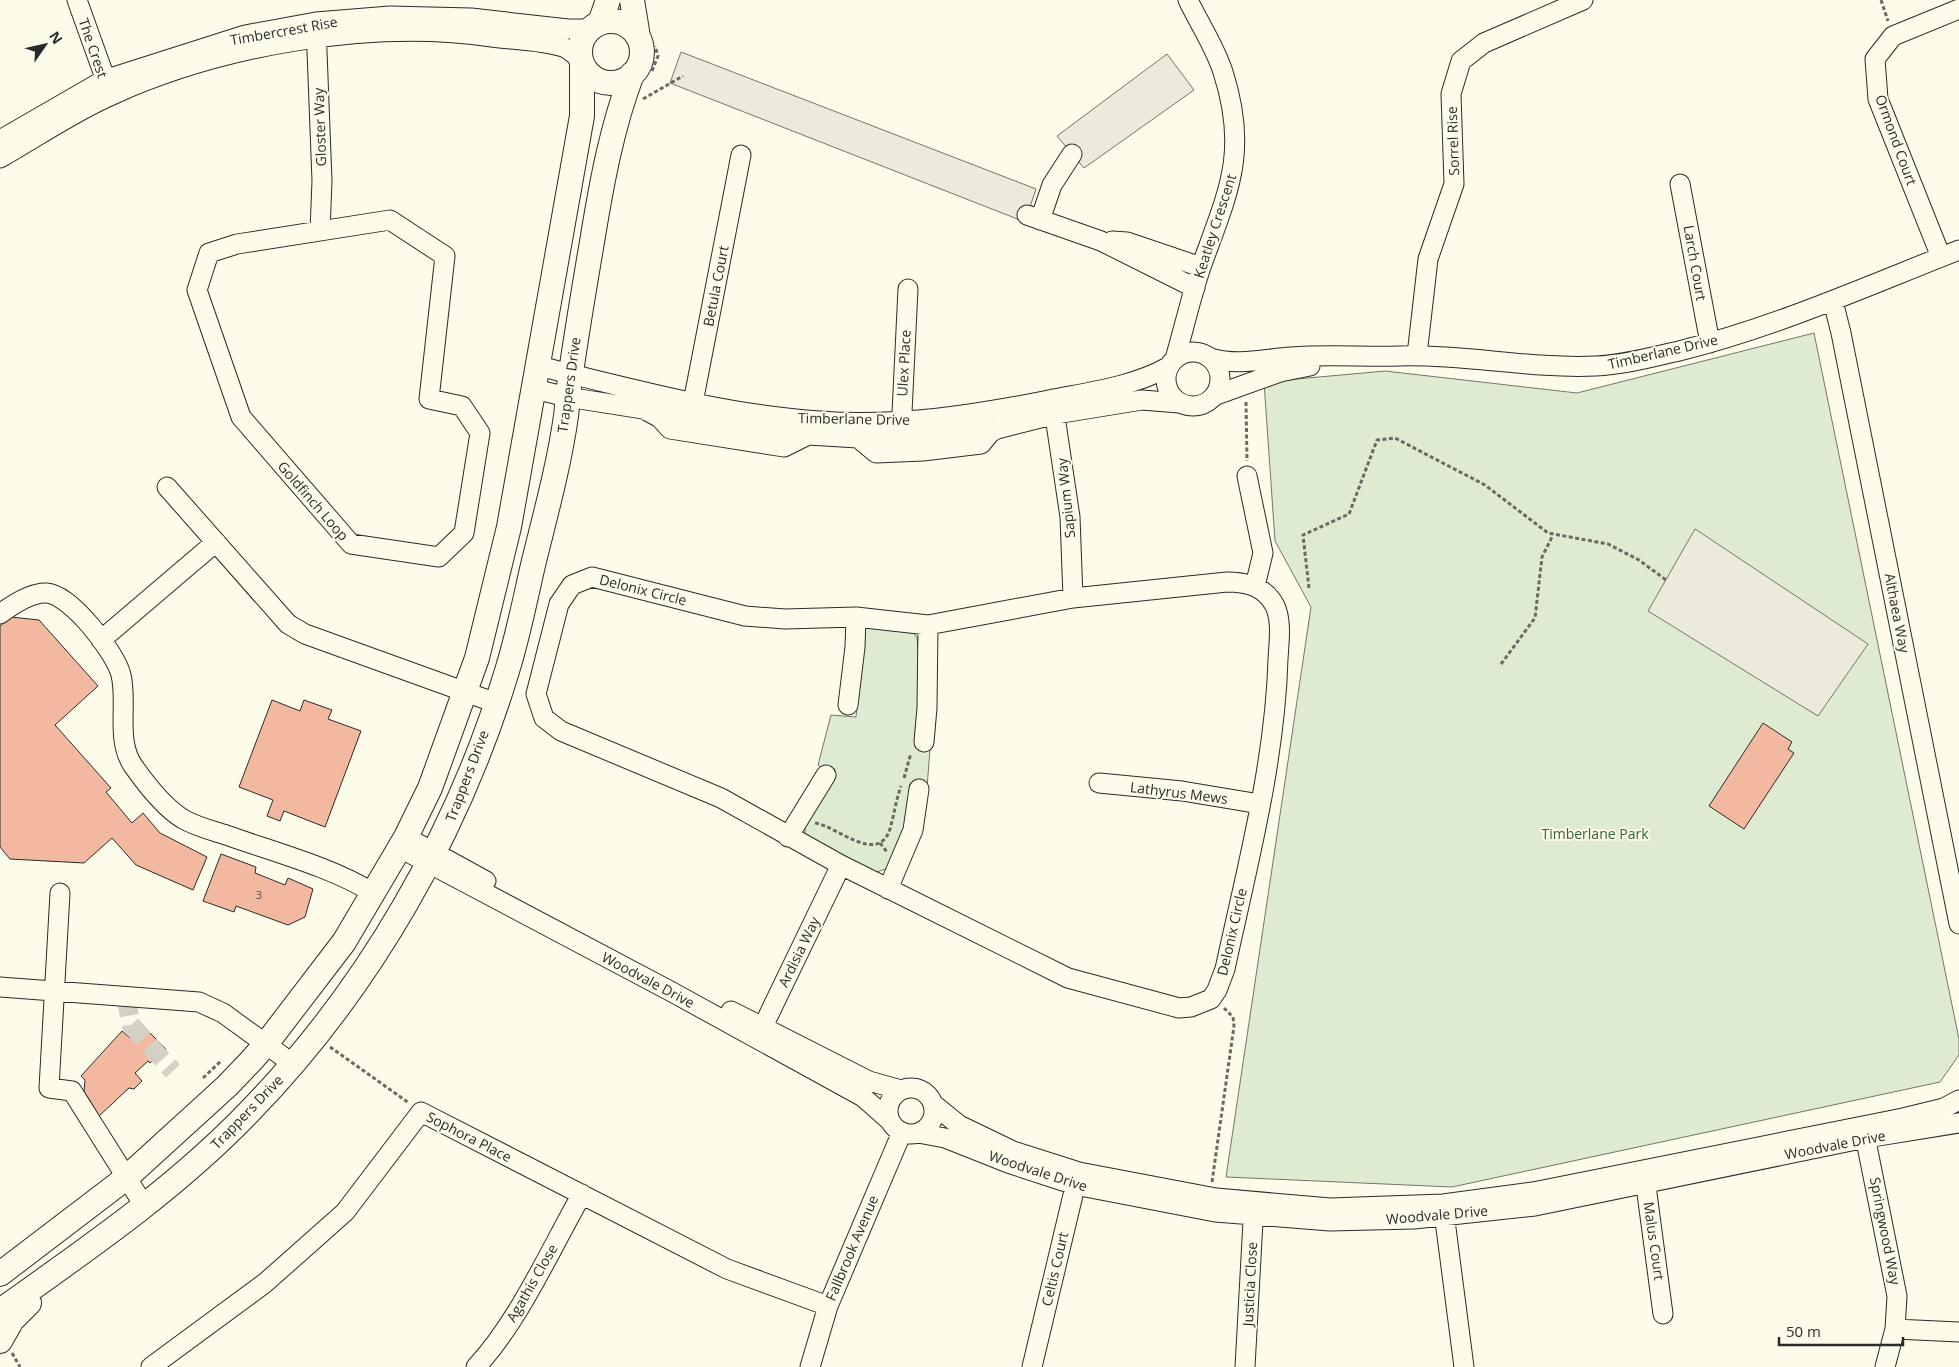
<svg xmlns="http://www.w3.org/2000/svg" width="1959" height="1367" font-family="'Open Sans',sans-serif">
	<rect width="100%" height="100%" fill="#fdfbea"/>
	<!-- green -->
	<path fill="#deebd1" stroke="#74746e" d="M1814,333L1959,1039V1055L1940,1082L1452,1187L1226,1177L1311,607L1275,541L1264,382L1385,371L1577,393Z
		M868,626L913,632L917,638L923,694L916,746L930,749L927,788L906,826L888,868L877,872L810,839L805,834V828L832,775L818,765L831,715L856,717L864,629Z"/>
	<!-- parking -->
	<path fill="#eceadb" stroke="#74746e" d="M681,52L1036,189L1025,222L670,83Z
		M1167,54L1194,90L1084,168L1057,136Z
		M1695,529L1868,644L1818,716L1648,611Z"/>
	<!-- building -->
	<path fill="#f2b8a0" stroke="#2b2b2b" d="M11,617L39,620L98,686L55,725L111,788L106,792L132,823L143,813L160,833L207,857L193,890L136,865L112,838L84,863L10,859L0,847V626Z
		M272,700L300,711L304,700L332,710L328,719L361,731L325,827L284,811L280,821L267,816L273,800L239,787Z
		M1763,723L1792,742L1788,749L1794,753L1744,829L1709,806Z
		M221,854L256,867L255,873L285,885L288,878L313,889L305,917L288,925L236,906L234,912L203,901Z
		M142,1025L166,1049L150,1063L148,1061L135,1073L142,1081L134,1089L129,1088L98,1117L89,1107L91,1102L84,1092L85,1080L81,1076L122,1031L130,1038Z"/>
	<g fill="none" stroke-linecap="round" stroke-linejoin="round">
		<!-- minor-tunnel -->
		<path stroke="#d3d1c4" stroke-width="19" stroke-dasharray="19 9" stroke-linecap="butt" d="M126,997L131,1025L173,1071"/>
		<defs>
			<path id="minor" d="M77,0L109,89
				M316,25L322,181L320,231
				M0,140L104,80L245,35L316,22L390,16L471,18L568,29H590
				M0,158C37,137 73,112 112,95C222,45 373,19 492,37C515,40 541,40 563,47C569,49 576,56 581,60
				M1680,184L1710,343
				M1027,215L1101,241L1195,288
				M390,220L445,256L429,399L462,406L480,433L464,533L439,557L351,544L241,417L197,290L209,253L237,244Z
				M1040,220L1052,185L1072,154
				M1112,241L1127,242L1201,267
				M1941,257L1878,99L1875,59L1893,36L1959,9
				M1833,301L1841,333L1959,924
				M1166 379a27 27 0 1 1 54 0a27 27 0 1 1-54 0Z
				M1417,355L1428,259L1454,184L1451,94L1461,61L1484,43L1583,0
				M1211,358C1238,366 1263,359 1291,357C1327,354 1363,357 1399,356C1465,354 1530,369 1596,366C1624,365 1652,357 1679,351C1776,327 1867,286 1959,250
				M1175,359C1184,328 1191,297 1201,267C1228,192 1249,153 1223,72C1215,47 1199,23 1188,0
				M538,366C630,388 725,415 820,421C896,427 974,415 1049,400C1089,392 1132,387 1168,367
				M535,389L567,397L808,435L858,438L901,437L997,429L1056,414L1142,400L1179,403
				M1216,395L1280,372L1310,366
				M1053,403L1070,517L1073,598
				M647,411L660,418L670,429L784,447L808,435
				M691,413L741,155
				M901,433L908,289
				M858,438L876,453L923,451L981,444L990,433L997,429
				M1247,476L1263,553L1255,586
				M167,487L288,624L305,634L496,703
				M592,577L745,616L785,619L856,617L928,625L1073,598L1227,582C1246,582 1265,586 1275,606C1282,621 1279,642 1278,659C1275,763 1247,867 1225,969L1217,990L1211,999L1191,1007L1179,1008L1068,978L841,865L721,798L561,731L544,718L536,694L559,604L572,585Z
				M0,614C12,605 32,592 47,593C71,595 116,653 121,675C128,704 115,741 134,767C146,784 165,808 183,819C197,827 214,831 229,836C274,852 334,868 373,893
				M101,640L216,542
				M848,705L855,647L856,617
				M924,742L927,708L928,625
				M1099,783L1182,791L1260,804
				M406,837L486,881
				M788,837L826,775
				M400,848L672,992L863,1097L890,1121
				M888,889L913,830L919,789
				M60,893L49,1088L72,1091L145,1207
				M0,987L199,1002L223,1013L293,1064
				M731,1011L869,1081L901,1090
				M758,1037L841,865
				M888 1111a23 23 0 1 1 46 0a23 23 0 1 1-46 0Z
				M933,1104L959,1125L1013,1151L1079,1172L1216,1198L1330,1208L1443,1204L1533,1192L1903,1118L1944,1108L1959,1100
				M1863,1126L1897,1296L1895,1329L1885,1367
				M918,1133L945,1138L1008,1163L1075,1185L1215,1212L1330,1221L1414,1219L1535,1206L1866,1138L1959,1123
				M1644,1171L1663,1314
				M1443,1205L1464,1367
				M1895,1329L1959,1332
				M151,1367L265,1283L345,1212L421,1112L727,1269L828,1306
				M476,1367C519,1321 550,1250 582,1194
				M810,1367L828,1306L902,1132
				M1032,1367L1078,1174
				M1245,1367L1254,1203"/>
			<path id="major" d="M632,0L638,37
				M580 52a31 31 0 1 1 62 0a31 31 0 1 1-62 0Z
				M600,23L608,0
				M0,1274L126,1178L227,1086L250,1062L266,1044L344,942L406,837L430,788L477,658L509,527L582,116V63
				M0,1311C87,1249 175,1189 249,1112C368,990 458,833 507,671C518,636 525,600 533,565C545,516 559,466 566,416C567,409 567,401 568,394C575,341 584,289 593,236C602,181 612,127 632,74
				M0,1341L12,1320L29,1303"/>
		</defs>
		<!-- minor casing -->
		<use href="#minor" stroke="#2b2b2b" stroke-width="21"/>
		<!-- major casing -->
		<use href="#major" stroke="#2b2b2b" stroke-width="26"/>
		<!-- path -->
		<path stroke="#6a6964" stroke-width="3" stroke-dasharray="4 2.5" stroke-linecap="butt" d="M1881,0L1888,21
			M652,71L658,56L655,46
			M643,99L683,76
			M1246,402L1247,461
			M1191,413L1207,410
			M1309,588L1303,535L1349,514L1377,440L1395,438L1485,485L1548,533L1608,544L1639,560L1666,580
			M1501,664L1535,618L1542,557L1553,535
			M904,778L911,753
			M815,823C837,826 878,866 890,829C894,815 896,800 901,786
			M880,843L887,852
			M330,1047L409,1103
			M203,1078L222,1060
			M1212,1182L1234,1026L1233,1017L1224,1008
			M12,1353L20,1367"/>
		<!-- minor -->
		<use href="#minor" stroke="#fdfbea" stroke-width="19"/>
		<!-- major -->
		<use href="#major" stroke="#fdfbea" stroke-width="24"/>
	</g>
	<g text-anchor="middle" stroke-width="4" stroke-linejoin="round" paint-order="stroke">
		<!-- number labels -->
		<g font-size="11" fill="#5d4e48">
			<text x="259" y="899">3</text>
		</g>
		<!-- street labels -->
		<g font-size="14" fill="#2b2b2b" stroke="#fdfbea">
			<text transform="translate(284 31) rotate(-10)" y="5">Timbercrest Rise</text>
			<text transform="translate(93 48) rotate(71)" y="5">The Crest</text>
			<text transform="translate(320 127) rotate(-92)" y="5">Gloster Way</text>
			<text transform="translate(1896 140) rotate(70)" y="5">Ormond Court</text>
			<text transform="translate(1453 141) rotate(-92)" y="5">Sorrel Rise</text>
			<text transform="translate(1215 226) rotate(-72)" y="5">Keatley Crescent</text>
			<text transform="translate(1695 263) rotate(80)" y="5">Larch Court</text>
			<text transform="translate(716 286) rotate(-79)" y="5">Betula Court</text>
			<text transform="translate(1663 352) rotate(-13)" y="5">Timberlane Drive</text>
			<text transform="translate(904 363) rotate(-87)" y="5">Ulex Place</text>
			<text transform="translate(569 385) rotate(-82)" y="5">Trappers Drive</text>
			<text transform="translate(854 419) rotate(1)" y="5">Timberlane Drive</text>
			<text transform="translate(1066 498) rotate(-96)" y="5">Sapium Way</text>
			<text transform="translate(313 501) rotate(49)" y="5">Goldfinch Loop</text>
			<text transform="translate(643 590) rotate(14)" y="5">Delonix Circle</text>
			<text transform="translate(1897 613) rotate(79)" y="5">Althaea Way</text>
			<text transform="translate(467 776) rotate(-69)" y="5">Trappers Drive</text>
			<text transform="translate(1179 793) rotate(7)" y="5">Lathyrus Mews</text>
			<text transform="translate(1232 932) rotate(-77)" y="5">Delonix Circle</text>
			<text transform="translate(799 952) rotate(-64)" y="5">Ardisia Way</text>
			<text transform="translate(648 980) rotate(28)" y="5">Woodvale Drive</text>
			<text transform="translate(247 1112) rotate(-46)" y="5">Trappers Drive</text>
			<text transform="translate(469 1137) rotate(27)" y="5">Sophora Place</text>
			<text transform="translate(1835 1145) rotate(-11)" y="5">Woodvale Drive</text>
			<text transform="translate(1038 1171) rotate(18)" y="5">Woodvale Drive</text>
			<text transform="translate(1437 1215) rotate(-5)" y="5">Woodvale Drive</text>
			<text transform="translate(1885 1231) rotate(79)" y="5">Springwood Way</text>
			<text transform="translate(1654 1241) rotate(82)" y="5">Malus Court</text>
			<text transform="translate(852 1248) rotate(-67)" y="5">Fallbrook Avenue</text>
			<text transform="translate(1055 1269) rotate(-77)" y="5">Celtis Court</text>
			<text transform="translate(532 1283) rotate(-60)" y="5">Agathis Close</text>
			<text transform="translate(1250 1284) rotate(-87)" y="5">Justicia Close</text>
		</g>
		<!-- park labels -->
		<g font-size="14" fill="#34623c" stroke="#fdfbea">
			<text x="1595" y="839">Timberlane Park</text>
		</g>
	</g>
	<!-- north arrow -->
	<g transform="translate(45 45) rotate(56)" stroke="#fdfbea" stroke-width="4" paint-order="stroke">
	<path d="M0-4L9 19L0 12L-9 19Z" fill="#2b2b2b"/>
	<text y="-8" font-size="14" font-weight="bold" text-anchor="middle" fill="#2b2b2b">N</text>
	</g>
	<!-- scale -->
	<path d="M1779 1337v8h124v-8" fill="none" stroke="#2b2b2b" stroke-width="2.5"/>
	<text x="1786" y="1337" font-size="15" fill="#2b2b2b" stroke="#fdfbea" stroke-width="4" paint-order="stroke">50 m</text>
</svg>
